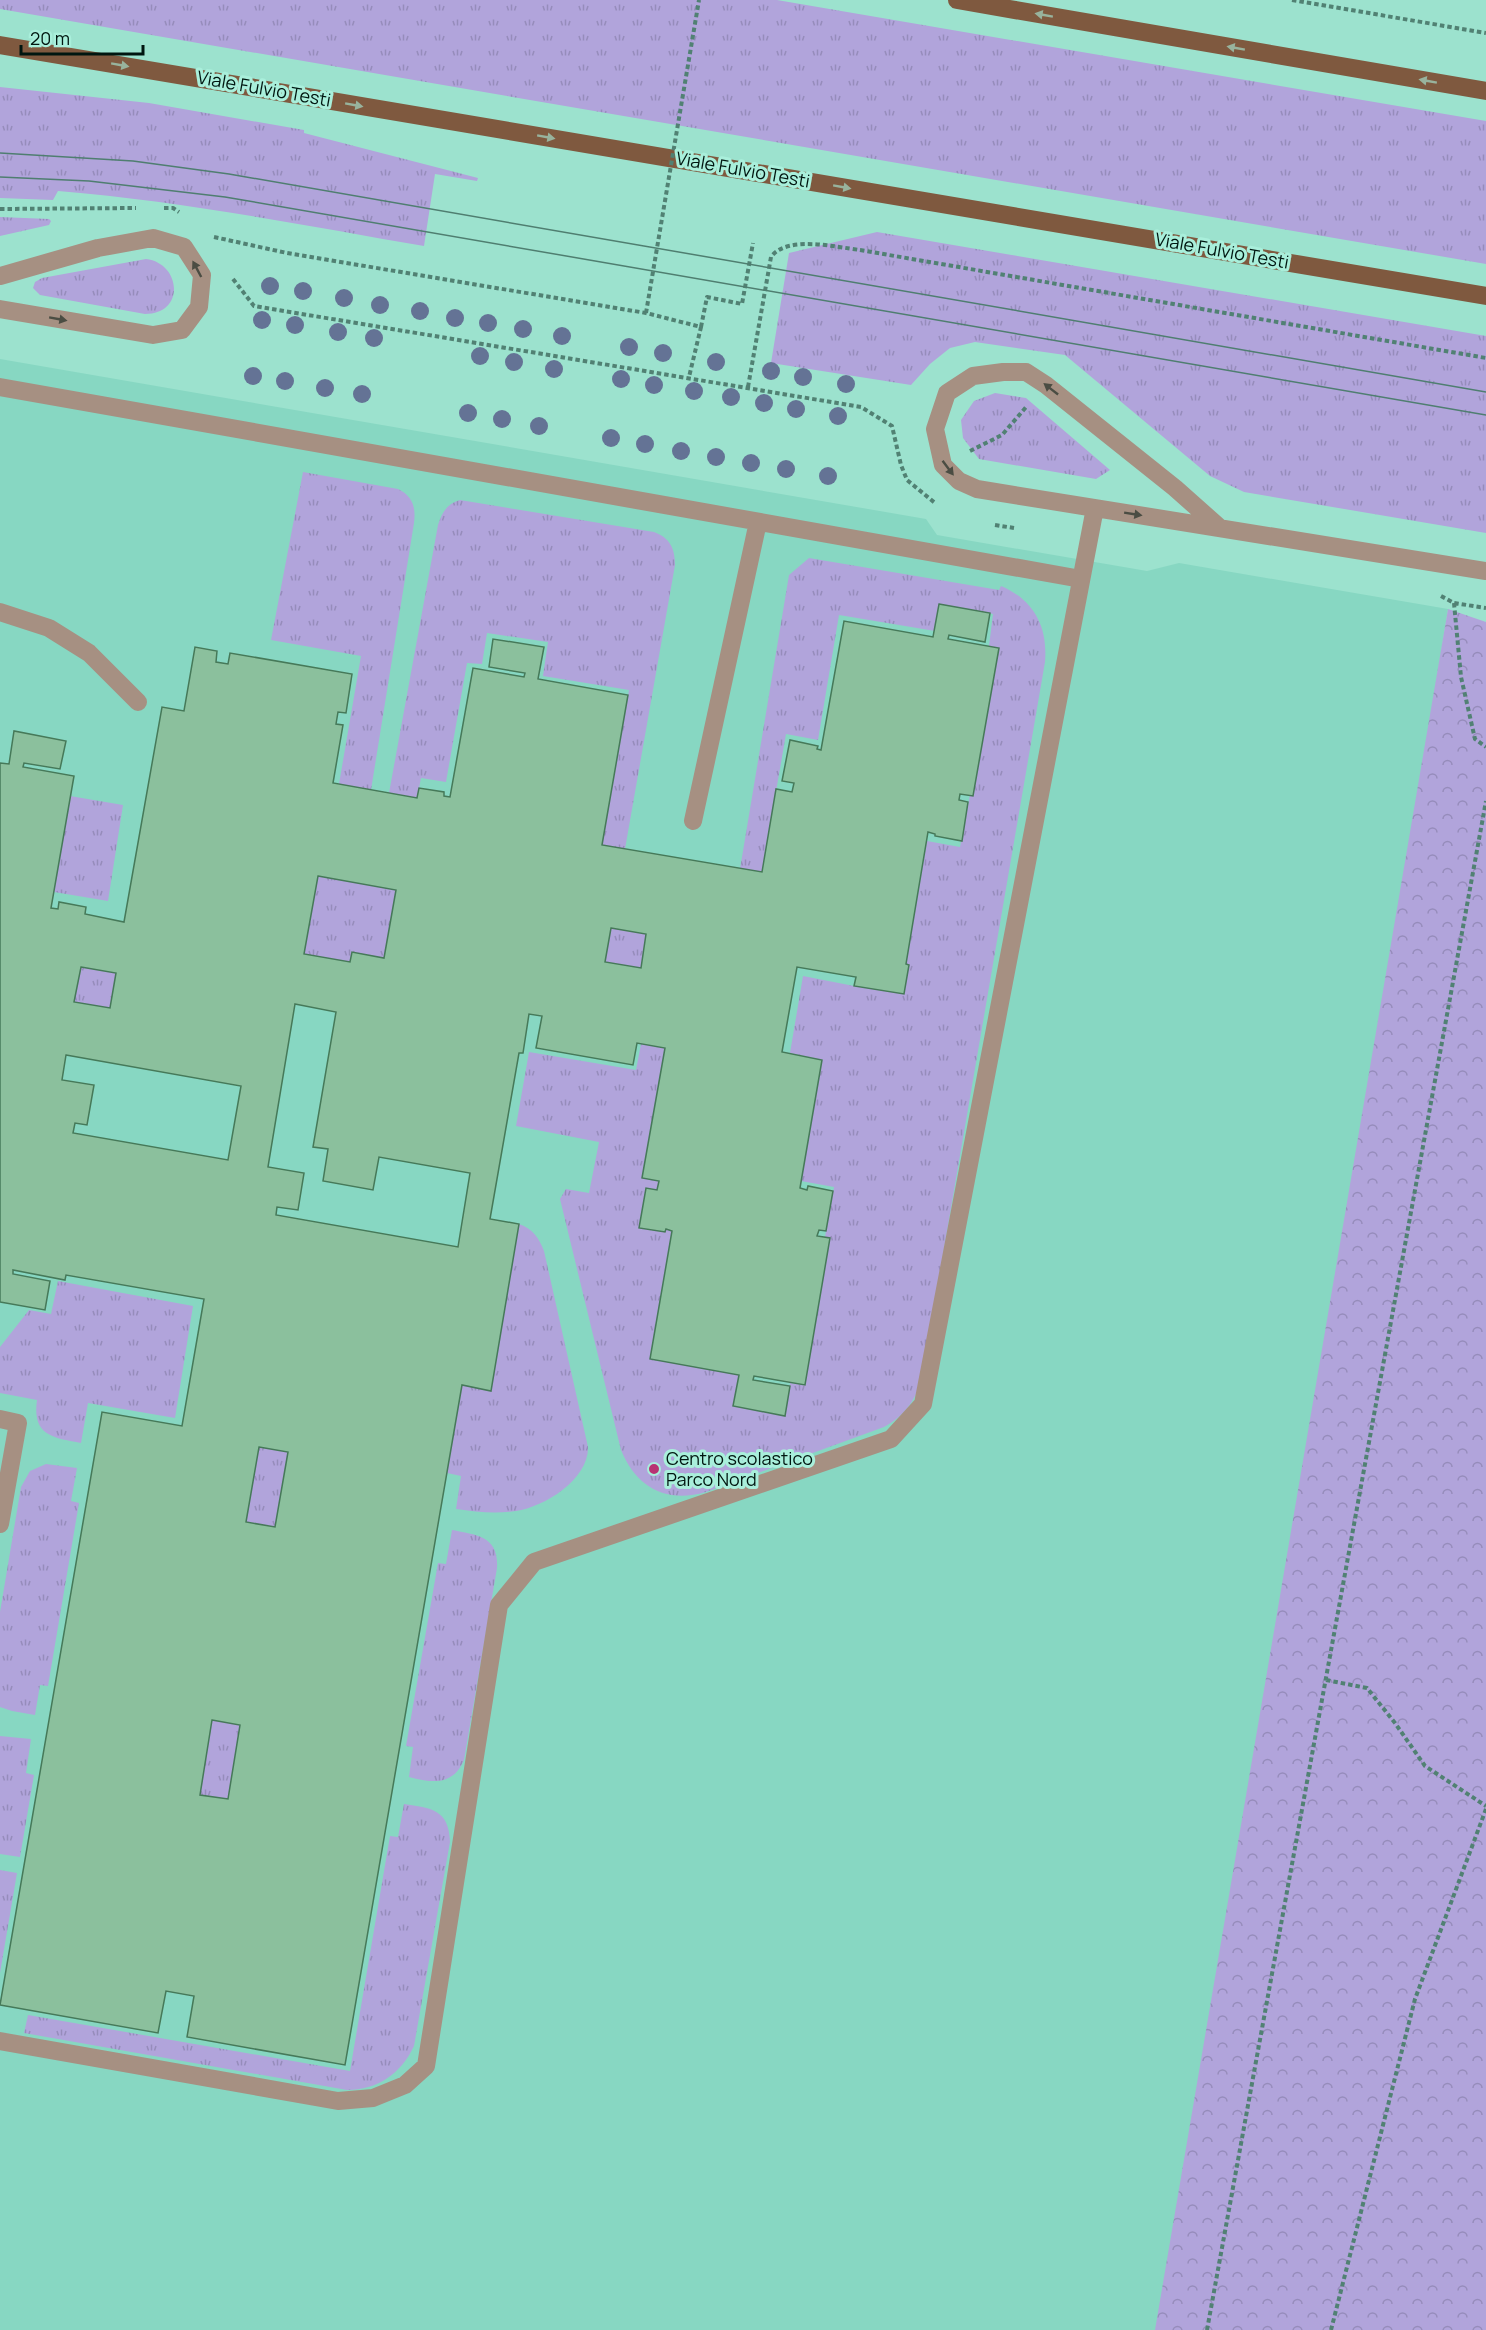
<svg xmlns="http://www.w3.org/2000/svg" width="1486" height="2330" font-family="Manrope,sans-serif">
	<defs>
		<pattern id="grass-tufts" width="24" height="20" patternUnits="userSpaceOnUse" patternTransform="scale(1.5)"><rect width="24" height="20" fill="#b1a4db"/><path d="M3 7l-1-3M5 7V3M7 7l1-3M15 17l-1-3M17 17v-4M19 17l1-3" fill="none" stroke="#968cbb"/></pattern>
		<pattern id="forest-crowns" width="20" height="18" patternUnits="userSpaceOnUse" patternTransform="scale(1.5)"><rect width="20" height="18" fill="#b1a4db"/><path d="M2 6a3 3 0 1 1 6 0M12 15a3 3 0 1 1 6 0" fill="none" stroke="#968cbb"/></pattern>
	</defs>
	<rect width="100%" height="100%" fill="#9ce2ce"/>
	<!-- built -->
	<path fill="#87d7c2" d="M0,359L926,519L937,535L1147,571L1179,563L1448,609L1169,2330H0Z"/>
	<!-- grass -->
	<path fill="url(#grass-tufts)" d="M0,0H777L1486,121V264L0,9Z
		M0,87L149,103L304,130V133L478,178L477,181L435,174L424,246C302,225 181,201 58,191L53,200L0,198Z
		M0,217L49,219L51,221L49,225L0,236Z
		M877,232L1486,336V533L1244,492L1210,476L1065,355L975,342L950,348L930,364L911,385L771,363L789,253Z
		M146,259C181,263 186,314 145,314L40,295L33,288L35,282L42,278Z
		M995,393L1026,398L1110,470L1096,479L979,459L963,438L961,420L974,401Z
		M303,472L398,489C413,496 416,508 414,523L371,790L339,784L361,656L271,640Z
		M460,500L654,532C670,538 675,548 675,565L625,849L602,845L629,690L543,676L548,642L487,633L482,664L467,663L446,782L421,778L417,798L389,793L438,525C442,512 447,504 460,500Z
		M809,558L999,590L1001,586C1034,600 1048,627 1045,662L921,1382C914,1402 904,1416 884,1427L706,1492C666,1504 636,1487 621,1450L560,1199L566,1189L589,1193L599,1142L516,1126L529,1052L636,1070L641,1044L665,1048L642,1177L659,1181L657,1190L646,1188L639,1227L664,1232L666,1229L672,1231L651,1358L739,1375L734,1406L785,1416L790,1383L805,1385L830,1239L825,1237L834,1187L801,1181L822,1060L790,1053L803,976L854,986L909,965L906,964L927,841L960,847L970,795L973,796L999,649L989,646L993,614L939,605L935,631L839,615L818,740L786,734L762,872L740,869L789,575Z
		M70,796L123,805L108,901L54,892Z
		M318,876L396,890L384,958L352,952L350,962L304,954Z
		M611,928L646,934L641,968L605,962Z
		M81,967L116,973L110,1008L74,1002Z
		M519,1224C533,1229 539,1238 544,1251L588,1447C589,1479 545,1507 516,1511C496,1514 476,1512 456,1509L461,1476L447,1473L462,1385L491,1390Z
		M58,1281L193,1306L175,1418L88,1403L81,1443C52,1438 32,1435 37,1400L0,1393V1347L29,1310L51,1314Z
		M259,1447L288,1452L275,1527L246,1522Z
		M46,1464L77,1468L71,1501L79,1503L48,1686L40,1685L35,1715L12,1711L0,1707V1612L21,1487L30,1471Z
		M452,1530C477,1535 499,1536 497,1568L464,1760C453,1786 432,1783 409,1777L413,1747L406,1746L438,1563L446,1564Z
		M212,1720L240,1725L228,1799L200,1795Z
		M0,1736L31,1739L26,1773L34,1775L20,1857L0,1854Z
		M404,1804C431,1808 449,1809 450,1842L414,2046C401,2074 377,2090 347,2090L24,2033L28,2015L350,2071L390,1836L398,1837Z
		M0,1870L17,1873L0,1973Z"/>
	<!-- forest -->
	<path fill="url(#forest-crowns)" d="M1448,609L1486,622V2330H1155Z"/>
	<!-- building -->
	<path fill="#8bc09d" stroke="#467959" stroke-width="1.5" fill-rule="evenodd" d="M939,604L990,613L985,642L949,635L948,639L999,648L973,796L960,794L959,800L968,802L962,841L935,836V834L928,832L906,964L909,965L904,994L854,986L856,977L797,967L782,1052L822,1060L800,1188L807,1190L808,1186L833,1191L826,1231L819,1230L817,1236L830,1238L805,1385L754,1376L753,1380L790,1386L785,1416L733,1406L739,1375L650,1359L672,1231L666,1229L665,1232L639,1228L646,1188L657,1190L659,1181L642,1178L665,1048L637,1043L633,1065L536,1048L542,1016L529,1014L523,1053H519L490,1219L519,1224L491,1391L462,1385L345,2065L187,2037L194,1996L166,1991L158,2033L0,2005L102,1412L182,1426L204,1299L66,1275L65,1280L13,1270V1274L50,1281L45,1310L0,1302V763L9,764L14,731L66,741L60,769L24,763L23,767L74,776L51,908L58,909L59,902L86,907L85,914L124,922L162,707L184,711L195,647L217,651L216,662L228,664L230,653L352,674L346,713L338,712L336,724L343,725L333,783L417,798L419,788L444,792V796L450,797L473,668L524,677L525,673L489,667L493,639L544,647L538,679L628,695L602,845L762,872L776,789L792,792L794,783L782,781L790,740L818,746L817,749L821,750L844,621L933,637ZM318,876L396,890L384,958L352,952L350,962L304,954ZM611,928L646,934L641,968L605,962ZM81,967L116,973L110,1008L74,1002ZM295,1004L336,1012L313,1147L328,1149L323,1181L373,1190L379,1157L470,1173L458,1247L276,1215L277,1207L298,1210L304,1173L268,1167ZM66,1055L241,1086L228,1160L73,1133L75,1123L87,1125L94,1085L62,1080ZM259,1447L288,1452L275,1527L246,1522ZM212,1720L240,1725L228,1799L200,1795Z"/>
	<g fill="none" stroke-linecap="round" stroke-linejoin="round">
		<!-- path -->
		<path stroke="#518173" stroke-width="4" stroke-dasharray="4.5 3" stroke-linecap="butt" d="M1292,0L1486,33
			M164,208H173L179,212
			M0,209L136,208
			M214,237L287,253L646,313L701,327L689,377
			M233,279L254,306L861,407L892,426L901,465L907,480L935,503
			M701,327L707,297L742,304L753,243
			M748,387L771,257C787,235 835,247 860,250L1486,358
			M970,451L1002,435L1027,406
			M995,525L1014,528
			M1441,596L1454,603L1486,608
			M1454,603L1461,677L1475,739L1486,747
			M1326,1680L1367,1688L1395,1723L1425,1766L1486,1806
			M1207,2330L1486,801
			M1331,2330L1415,1999L1486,1809"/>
		<!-- minor -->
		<path stroke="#a69082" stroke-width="18" d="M0,276L98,248L153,238L184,247L202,275L199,307L182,330L153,335L0,309
			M0,387L1081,579
			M1220,528L1175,488L1046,385L1026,372H1003L973,376L947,393L935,429L943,465L959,481L977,489L1486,571
			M0,612L49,628L89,653L138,702
			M693,821L758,522
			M0,1419L18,1423L0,1524
			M0,2041L338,2101L373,2098L405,2085L426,2066L499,1605L534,1562L891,1439L923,1404L1095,508"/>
		<!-- major -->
		<path stroke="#7f593f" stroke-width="18" d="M957,0L1486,91
			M0,45L1486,296"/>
		<!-- tram -->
		<path stroke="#4f7e70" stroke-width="1.5" d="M0,153L133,161L229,174L1486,392
			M0,177L89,181L225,197L1486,415"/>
		<!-- path-bridge -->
		<path stroke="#518173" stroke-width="4" stroke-dasharray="4.5 3" stroke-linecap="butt" d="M646,313L699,0"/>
	</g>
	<!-- trees -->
	<g fill="#647395">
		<circle cx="270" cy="286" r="9"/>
		<circle cx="303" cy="291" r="9"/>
		<circle cx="344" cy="298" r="9"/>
		<circle cx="380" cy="305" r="9"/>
		<circle cx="420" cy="311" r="9"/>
		<circle cx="455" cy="318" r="9"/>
		<circle cx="262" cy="320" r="9"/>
		<circle cx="488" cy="323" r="9"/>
		<circle cx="295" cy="325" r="9"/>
		<circle cx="523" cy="329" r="9"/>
		<circle cx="338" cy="332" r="9"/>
		<circle cx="562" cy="336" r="9"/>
		<circle cx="374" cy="338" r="9"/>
		<circle cx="629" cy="347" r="9"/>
		<circle cx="663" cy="353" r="9"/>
		<circle cx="480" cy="356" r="9"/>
		<circle cx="514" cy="362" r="9"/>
		<circle cx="716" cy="362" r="9"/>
		<circle cx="554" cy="369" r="9"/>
		<circle cx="771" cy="371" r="9"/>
		<circle cx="253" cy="376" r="9"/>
		<circle cx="803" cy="377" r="9"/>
		<circle cx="621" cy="379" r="9"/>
		<circle cx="285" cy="381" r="9"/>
		<circle cx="846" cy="384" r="9"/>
		<circle cx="654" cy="385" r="9"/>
		<circle cx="325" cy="388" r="9"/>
		<circle cx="694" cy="391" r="9"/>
		<circle cx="362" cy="394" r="9"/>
		<circle cx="731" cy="397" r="9"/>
		<circle cx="764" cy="403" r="9"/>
		<circle cx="796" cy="409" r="9"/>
		<circle cx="468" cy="413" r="9"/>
		<circle cx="838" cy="416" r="9"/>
		<circle cx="502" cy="419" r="9"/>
		<circle cx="539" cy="426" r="9"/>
		<circle cx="611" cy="438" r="9"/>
		<circle cx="645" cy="444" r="9"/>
		<circle cx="681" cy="451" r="9"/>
		<circle cx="716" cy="457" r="9"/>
		<circle cx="751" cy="463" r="9"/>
		<circle cx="786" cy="469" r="9"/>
		<circle cx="828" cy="476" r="9"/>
	</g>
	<!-- one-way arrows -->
	<defs><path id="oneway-solid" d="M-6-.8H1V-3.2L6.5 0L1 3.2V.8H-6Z" transform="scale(1.5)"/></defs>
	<g fill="#98b39d">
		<use href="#oneway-solid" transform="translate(1044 15) rotate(-170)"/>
		<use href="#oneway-solid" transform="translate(1236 48) rotate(-170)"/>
		<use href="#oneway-solid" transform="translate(120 65) rotate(10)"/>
		<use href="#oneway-solid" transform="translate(1428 81) rotate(-170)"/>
		<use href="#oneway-solid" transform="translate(354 105) rotate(10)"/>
		<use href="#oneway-solid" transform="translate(546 137) rotate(10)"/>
		<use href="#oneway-solid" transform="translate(842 187) rotate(10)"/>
	</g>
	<g fill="#4b4d43">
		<use href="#oneway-solid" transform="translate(197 269) rotate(-118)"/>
		<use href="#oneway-solid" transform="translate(58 319) rotate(10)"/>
		<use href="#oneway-solid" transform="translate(1051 389) rotate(-142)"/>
		<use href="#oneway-solid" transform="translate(948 468) rotate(53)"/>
		<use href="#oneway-solid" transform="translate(1133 514) rotate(9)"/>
	</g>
	<!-- markers -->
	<circle fill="#b83273" stroke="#a9efdb" stroke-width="2" cx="654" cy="1469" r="6"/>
	<g text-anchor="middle" stroke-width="6" stroke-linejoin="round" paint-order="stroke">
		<!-- street labels -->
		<g font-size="18" fill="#001610" stroke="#a9efdb">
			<text transform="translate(264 89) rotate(10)" y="6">Viale Fulvio Testi</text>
			<text transform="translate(743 170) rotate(10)" y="6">Viale Fulvio Testi</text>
			<text transform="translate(1222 251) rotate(10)" y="6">Viale Fulvio Testi</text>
		</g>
		<!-- poi labels -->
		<g font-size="18" fill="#001610" stroke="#a9efdb" text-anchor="start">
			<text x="666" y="1465">Centro scolastico<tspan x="666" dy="21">Parco Nord</tspan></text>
		</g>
	</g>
	<!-- scale -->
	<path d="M21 45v9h122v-9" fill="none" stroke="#001610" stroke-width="3"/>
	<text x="30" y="45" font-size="18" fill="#001610" stroke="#a9efdb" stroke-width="4.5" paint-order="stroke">20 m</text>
</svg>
